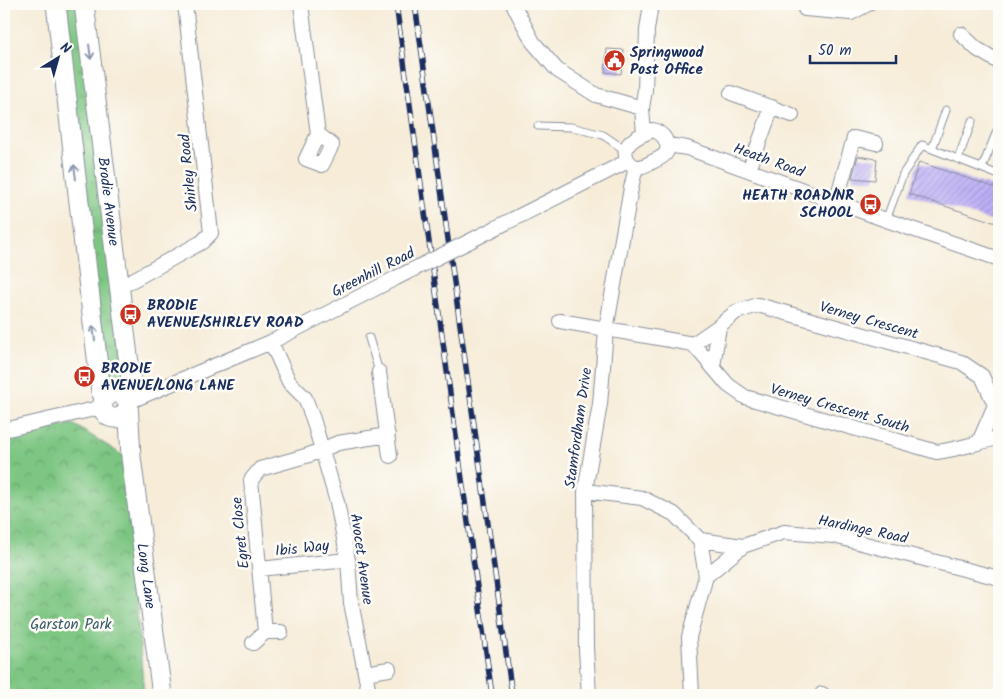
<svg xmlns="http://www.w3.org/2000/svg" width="1003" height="699" font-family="Kalam,sans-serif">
	<defs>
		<pattern id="grass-tufts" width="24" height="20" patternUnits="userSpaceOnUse" patternTransform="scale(1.25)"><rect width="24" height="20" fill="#7dc682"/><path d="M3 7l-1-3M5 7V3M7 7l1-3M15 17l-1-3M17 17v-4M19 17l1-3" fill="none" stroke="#66a16e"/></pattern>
		<pattern id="park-crowns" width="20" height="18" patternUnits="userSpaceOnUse" patternTransform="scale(1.25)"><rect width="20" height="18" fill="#7dc682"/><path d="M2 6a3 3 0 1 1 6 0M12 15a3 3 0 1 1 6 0" fill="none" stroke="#66a16e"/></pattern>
		<pattern id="building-hatch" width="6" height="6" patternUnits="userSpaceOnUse" patternTransform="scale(1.25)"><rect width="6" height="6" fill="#bfb0f8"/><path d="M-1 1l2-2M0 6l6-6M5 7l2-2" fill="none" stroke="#9a90cc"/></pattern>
	</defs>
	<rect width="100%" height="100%" fill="#fdfcf7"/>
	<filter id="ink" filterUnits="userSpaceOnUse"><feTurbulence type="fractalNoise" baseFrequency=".02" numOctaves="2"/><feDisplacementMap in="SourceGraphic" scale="10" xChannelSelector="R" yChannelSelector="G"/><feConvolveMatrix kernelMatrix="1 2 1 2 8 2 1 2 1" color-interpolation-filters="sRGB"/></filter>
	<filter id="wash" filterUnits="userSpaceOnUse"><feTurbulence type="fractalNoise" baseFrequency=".0096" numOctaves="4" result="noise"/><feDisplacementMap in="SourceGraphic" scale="20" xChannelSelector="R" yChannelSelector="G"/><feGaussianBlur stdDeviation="1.12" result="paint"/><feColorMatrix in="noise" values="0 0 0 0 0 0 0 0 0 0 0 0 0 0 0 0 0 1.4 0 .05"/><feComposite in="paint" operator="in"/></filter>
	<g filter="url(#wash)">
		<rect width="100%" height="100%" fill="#f6ecd8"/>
		<!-- grass -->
		<path fill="url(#grass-tufts)" stroke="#4c7a70" d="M62,4H78L127,384L107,387Z"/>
		<!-- park -->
		<path fill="url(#park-crowns)" stroke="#4c7a70" d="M73,424L124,456L144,695H4V439Z"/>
		<g id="blocks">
			<!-- building -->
			<path fill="url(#building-hatch)" d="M607,49L624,50L621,74L605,72Z
				M858,156L877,159L875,180L852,178Z
				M919,162L999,189V224L909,194Z"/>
		</g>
	</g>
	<g filter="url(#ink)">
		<use href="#blocks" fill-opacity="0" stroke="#888e9b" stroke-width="1"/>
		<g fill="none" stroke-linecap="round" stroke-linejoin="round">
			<defs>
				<path id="lane" d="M538,126L571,127L603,135L625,150
					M932,149L946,110
					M958,159L972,121
					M982,168L997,131
					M886,220L903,174L922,145L999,175
					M369,338L379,372"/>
				<path id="street" d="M301,4L318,134L306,159L322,165L332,145L318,134
					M513,4L533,42L557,70L596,95L642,108
					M805,9L851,13L868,4
					M961,34L977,49L999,62
					M731,93L792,115
					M653,130C659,132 662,134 665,139C672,153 663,157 652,162C648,164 643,167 638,167C634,167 631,165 628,161C618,144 640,135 653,130Z
					M644,134L642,108L645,90L647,30L651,4
					M668,145L687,148L886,220L999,259
					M749,170L772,107
					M836,202L854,138L876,143
					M468,242L628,161
					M120,287L202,242L211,233L185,4
					M560,321L693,344L719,326L736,312L758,305L961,362L982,376L999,414
					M271,342L289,382L305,398L313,419L337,502L348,560L351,603L359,641L368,688
					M693,344L728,385L745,397L937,452C959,449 978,442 999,438
					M713,367L719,326
					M379,372L390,456
					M128,402L271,342L396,278
					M4,430L103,407
					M979,442L995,405
					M585,491L642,498L674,514L700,540L743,546L784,532L834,536L999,578
					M700,540L706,576
					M259,569L348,560
					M265,632L251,480L260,469L309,455L338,443L388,435
					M253,643L265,632H281
					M365,673L389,669
					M822,694L823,695
					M589,695L586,649L585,491L600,404L606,330L631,188L636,167
					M692,695L689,637L706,576L743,546"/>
				<g id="secondary">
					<path d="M56,4L101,392L106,397"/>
					<path id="s1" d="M84,4L132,388L126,398"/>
					<path id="s2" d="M127,409C125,414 121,418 115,418C111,418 107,416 105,413C95,398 119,383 128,402L131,457L162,695"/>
				</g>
			</defs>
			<!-- lane casing -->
			<use href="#lane" stroke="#888e9b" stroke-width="9"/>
			<!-- street casing -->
			<use href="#street" stroke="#888e9b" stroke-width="16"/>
			<!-- secondary casing -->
			<use href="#secondary" stroke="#888e9b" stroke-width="21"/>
			<!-- lane -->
			<use href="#lane" stroke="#fff" stroke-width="7"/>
			<!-- street -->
			<use href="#street" stroke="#fff" stroke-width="14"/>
			<!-- secondary -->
			<use href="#secondary" stroke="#fff" stroke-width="19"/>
			<defs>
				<path id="rail" d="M396,4L492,695
					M415,4L512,695"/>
			</defs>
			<!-- rail casing -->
			<use href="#rail" stroke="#1b2f5e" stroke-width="5.5"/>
			<!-- rail -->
			<use href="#rail" stroke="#fdfcf7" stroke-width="4" stroke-dasharray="11" stroke-linecap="butt"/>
			<defs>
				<path id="street-bridge" d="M396,278L468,242"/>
			</defs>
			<!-- street-bridge casing -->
			<use href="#street-bridge" stroke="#888e9b" stroke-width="16" stroke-linecap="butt"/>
			<!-- street-bridge -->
			<use href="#street-bridge" stroke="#fff" stroke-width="14"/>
		</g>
		<!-- one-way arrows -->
		<defs><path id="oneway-shaft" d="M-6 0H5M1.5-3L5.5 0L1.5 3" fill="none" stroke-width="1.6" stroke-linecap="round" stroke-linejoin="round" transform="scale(1.25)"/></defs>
		<g stroke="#8d97ae">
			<use href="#oneway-shaft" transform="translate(90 52) rotate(83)"/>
			<use href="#oneway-shaft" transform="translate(75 172) rotate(-97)"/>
			<use href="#oneway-shaft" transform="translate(94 333) rotate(-97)"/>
		</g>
	</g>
	<!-- icons -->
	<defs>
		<symbol id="civic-disc" viewBox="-11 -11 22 22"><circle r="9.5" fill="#c8321e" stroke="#fdfcf7"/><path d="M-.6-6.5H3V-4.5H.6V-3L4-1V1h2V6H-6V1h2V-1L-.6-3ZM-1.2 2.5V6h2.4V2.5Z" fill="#fff"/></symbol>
		<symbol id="bus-disc" viewBox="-11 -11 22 22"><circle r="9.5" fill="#c8321e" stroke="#fdfcf7"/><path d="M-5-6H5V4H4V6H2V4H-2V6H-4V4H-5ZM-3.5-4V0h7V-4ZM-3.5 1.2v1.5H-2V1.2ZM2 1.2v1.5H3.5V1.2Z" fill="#fff"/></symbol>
	</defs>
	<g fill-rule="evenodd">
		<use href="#civic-disc" x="602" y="48" width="25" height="25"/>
		<use href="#bus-disc" x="858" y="192" width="25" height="25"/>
		<use href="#bus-disc" x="118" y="302" width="25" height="25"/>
		<use href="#bus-disc" x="72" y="364" width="25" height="25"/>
	</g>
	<g text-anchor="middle" stroke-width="5" stroke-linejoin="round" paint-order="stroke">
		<!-- poi labels -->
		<g font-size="15" font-weight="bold" fill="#1b2f5e" stroke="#fdfcf7" text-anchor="start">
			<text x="630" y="57">Springwood<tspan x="630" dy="17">Post Office</tspan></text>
			<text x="854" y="200" text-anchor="end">HEATH ROAD/NR<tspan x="854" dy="17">SCHOOL</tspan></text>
			<text x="147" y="310">BRODIE<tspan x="147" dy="17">AVENUE/SHIRLEY ROAD</tspan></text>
			<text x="101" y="373">BRODIE<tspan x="101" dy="17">AVENUE/LONG LANE</tspan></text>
		</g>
		<!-- street labels -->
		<g font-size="15" fill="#1b2f5e" stroke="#fdfcf7">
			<text transform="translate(769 160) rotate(20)" y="5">Heath Road</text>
			<text transform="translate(188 173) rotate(-96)" y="5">Shirley Road</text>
			<text dy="5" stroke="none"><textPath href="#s1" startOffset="199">Brodie Avenue</textPath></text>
			<text transform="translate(373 272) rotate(-27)" y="5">Greenhill Road</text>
			<text transform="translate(869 320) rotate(16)" y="5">Verney Crescent</text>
			<text transform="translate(840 408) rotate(16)" y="5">Verney Crescent South</text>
			<text transform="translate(578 428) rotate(-82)" y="5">Stamfordham Drive</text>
			<text transform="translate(863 529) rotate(12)" y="5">Hardinge Road</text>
			<text transform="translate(240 533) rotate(-96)" y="5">Egret Close</text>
			<text transform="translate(302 548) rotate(-6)" y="5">Ibis Way</text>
			<text transform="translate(362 559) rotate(82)" y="5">Avocet Avenue</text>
			<text dy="5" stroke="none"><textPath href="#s2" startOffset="246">Long Lane</textPath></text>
		</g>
		<!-- park labels -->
		<g font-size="15" fill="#385c69" stroke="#fdfcf7">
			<text x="71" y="629">Garston Park</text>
		</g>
	</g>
	<!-- margin -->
	<rect width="1003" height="699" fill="none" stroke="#fdfcf7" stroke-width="20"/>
	<!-- north arrow -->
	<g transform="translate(58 58) rotate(37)" stroke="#fdfcf7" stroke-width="4" paint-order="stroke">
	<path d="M0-4L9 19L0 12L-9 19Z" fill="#1b2f5e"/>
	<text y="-8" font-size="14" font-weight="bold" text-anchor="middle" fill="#1b2f5e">N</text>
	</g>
	<!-- scale -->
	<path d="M810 55v8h86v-8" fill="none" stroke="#1b2f5e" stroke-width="2.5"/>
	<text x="818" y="55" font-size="15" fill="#1b2f5e" stroke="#fdfcf7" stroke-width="4" paint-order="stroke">50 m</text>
</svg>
